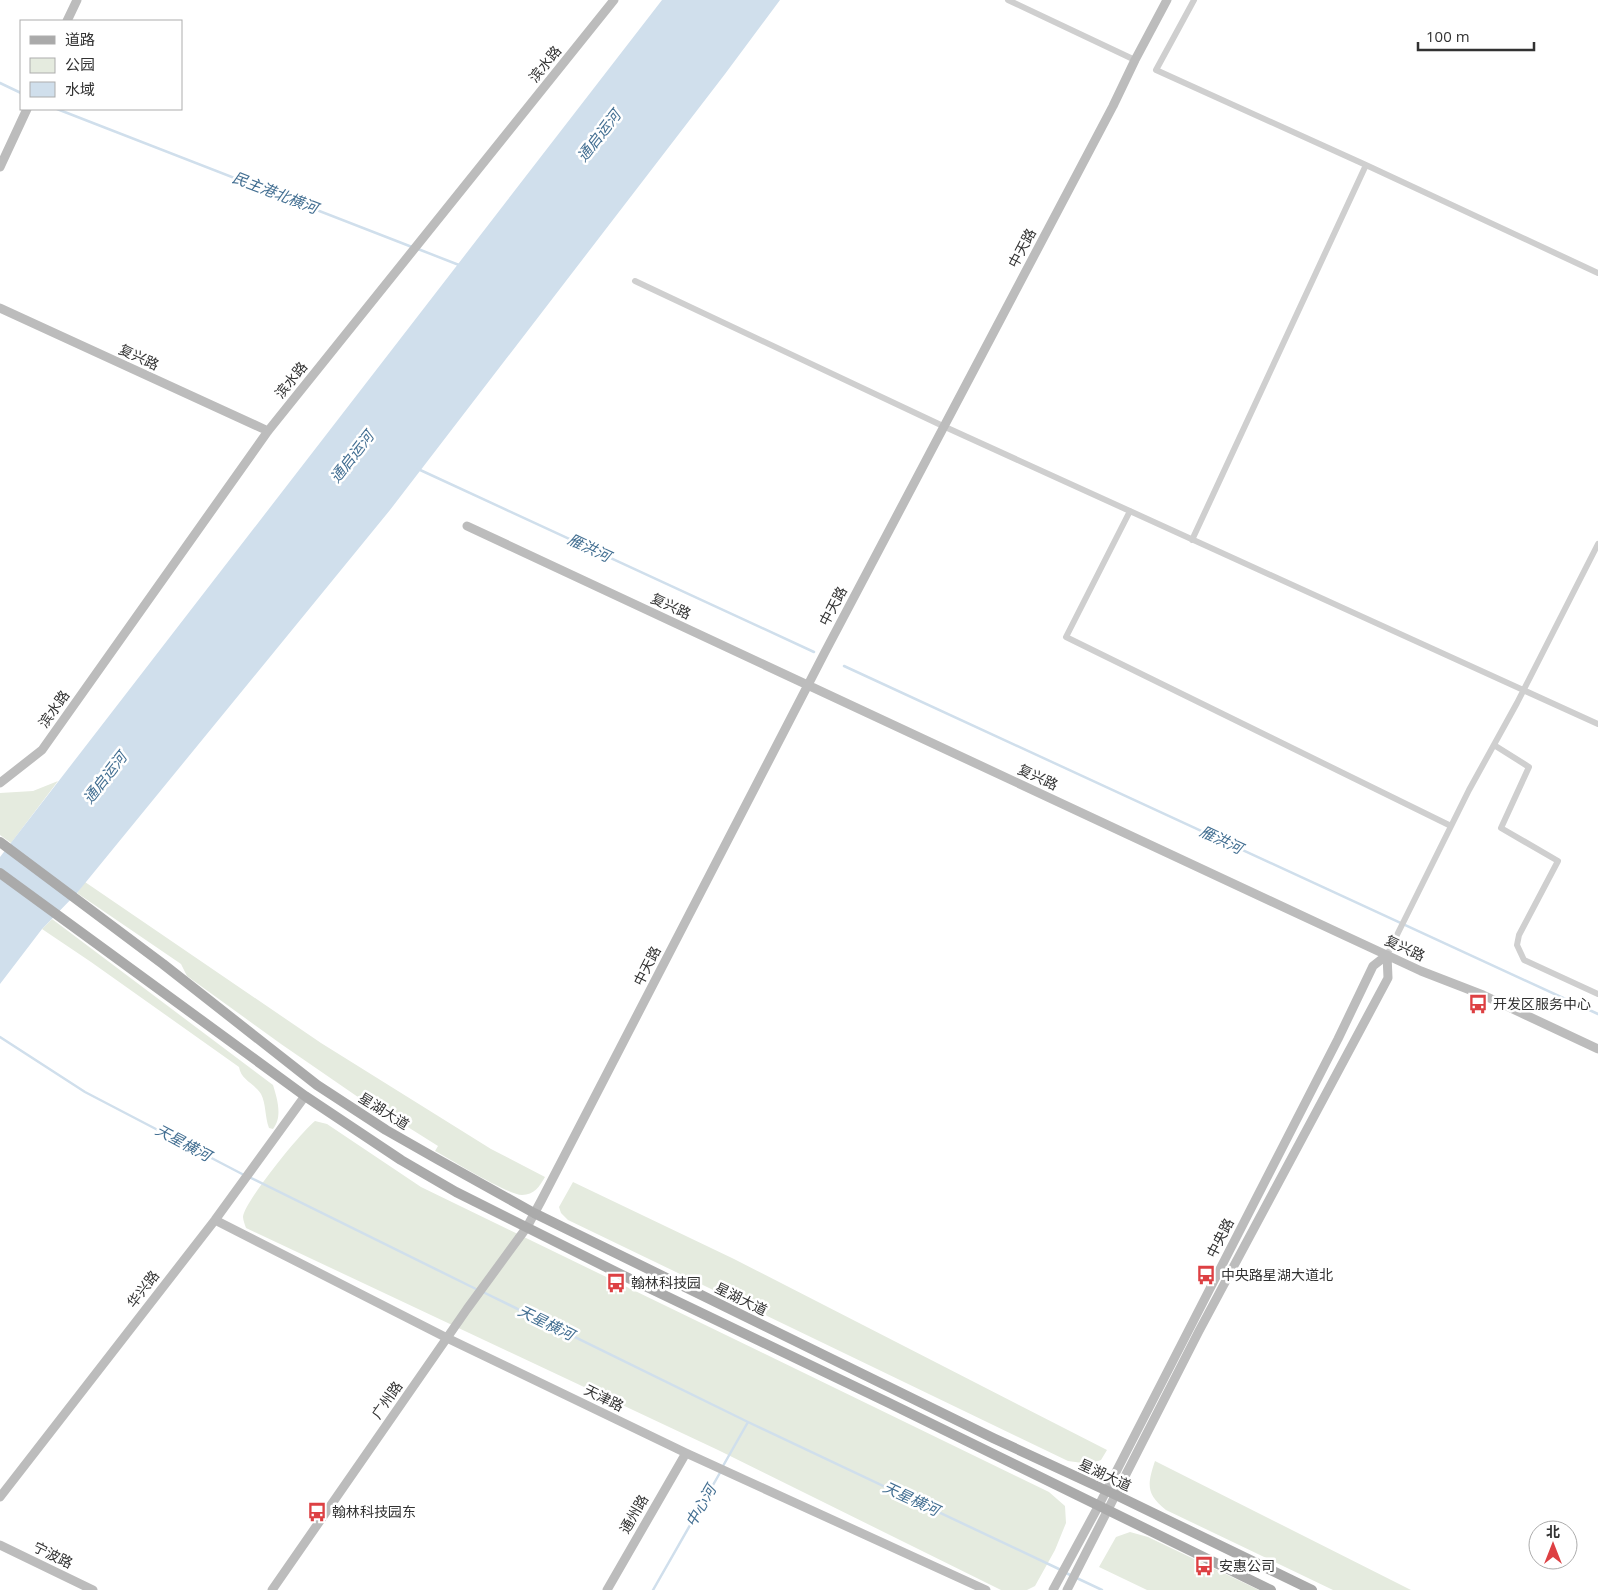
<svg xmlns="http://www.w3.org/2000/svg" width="1598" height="1590" font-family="'Open Sans','Noto Sans SC',sans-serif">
	<rect width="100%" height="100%" fill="#fff"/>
	<!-- green -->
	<path fill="#e5ebdf" d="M58,781L11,843L0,835V793L33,791Z
		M85,882L321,1043L491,1149L545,1177C540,1186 534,1195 522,1195C506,1194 452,1160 435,1151L438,1146L403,1124L400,1126L281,1044L187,976L181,964L77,893Z
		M52,919L273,1085C277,1098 283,1117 273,1129L269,1128C265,1118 266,1103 261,1094C254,1083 241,1080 239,1067L91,962L42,929Z
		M315,1121L327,1124L421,1187L1049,1492L1065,1506L1066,1523L1055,1550L1035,1586L1027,1590H1001L718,1450L246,1228C245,1225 243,1220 243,1217C244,1202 302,1131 315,1121Z
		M573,1182L734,1259L1107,1450L1101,1460L1090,1464L1068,1461L568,1220L561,1213L559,1207Z
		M1155,1461L1411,1590H1333L1166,1510C1146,1494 1147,1485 1155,1461Z
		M1130,1532L1148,1537L1259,1590H1147L1099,1567L1116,1537Z"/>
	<!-- water -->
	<path fill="#d0dfec" d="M662,0H780L725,74L390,510L77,893L42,929L0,984V857Z"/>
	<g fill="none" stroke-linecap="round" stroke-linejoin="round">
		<!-- stream -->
		<path stroke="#d0dfec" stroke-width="2.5" d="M0,83L21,93
			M57,109L412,247
			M418,249L459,265
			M418,469L814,652
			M844,666L1598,1014
			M0,1037L85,1092L244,1175
			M249,1177L478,1290
			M483,1292L748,1422L1061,1570
			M723,1466L748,1422
			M1066,1573L1102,1590
			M653,1590L721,1471"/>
		<!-- street -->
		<path stroke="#cfcfcf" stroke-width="6" d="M1008,0L1135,60
			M1194,0L1156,70L1366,165L1598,273
			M635,281L943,426L1598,724
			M1130,511L1066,637L1451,826
			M1192,540L1366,165
			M1494,745L1529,767L1501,828L1558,861L1519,935L1517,945L1524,960L1598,994
			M1387,955L1469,790L1517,703L1598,544"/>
		<!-- secondary -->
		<path stroke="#bcbcbc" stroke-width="9" d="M67,21L77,0
			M0,167L27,109
			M0,308L268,431
			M467,526L1337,932L1421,971L1483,995L1598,1049
			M0,783L42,750L268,431L614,0
			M215,1220L447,1338L686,1453L986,1590
			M0,1497L215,1220L305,1096
			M0,1545L93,1590
			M272,1590L467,1309L527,1227L541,1201L825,652L1113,106L1135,60L1167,0
			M607,1590L686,1453
			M1053,1590L1098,1507L1338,1039L1373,966L1387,955
			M1067,1590L1199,1331L1388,978L1387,955"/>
		<!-- primary -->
		<path stroke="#aaa" stroke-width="10" d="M0,842L163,964L317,1085L386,1130L437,1159L534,1213L993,1438L1116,1495L1312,1590
			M0,873L305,1096L401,1160L456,1192L620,1274L887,1402L1271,1590"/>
	</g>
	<!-- icons -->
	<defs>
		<symbol id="bus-bare" viewBox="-9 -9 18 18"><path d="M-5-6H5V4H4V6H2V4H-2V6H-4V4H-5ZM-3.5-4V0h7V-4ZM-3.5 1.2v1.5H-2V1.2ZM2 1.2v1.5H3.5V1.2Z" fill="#dd4043" stroke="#fff" stroke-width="2.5" paint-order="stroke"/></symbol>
	</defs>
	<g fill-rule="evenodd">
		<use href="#bus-bare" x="1464" y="990" width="28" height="28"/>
		<use href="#bus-bare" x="1192" y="1261" width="28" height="28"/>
		<use href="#bus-bare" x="602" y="1269" width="28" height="28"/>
		<use href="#bus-bare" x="303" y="1498" width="28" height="28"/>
		<use href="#bus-bare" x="1190" y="1552" width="28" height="28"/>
	</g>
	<g text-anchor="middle" stroke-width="5" stroke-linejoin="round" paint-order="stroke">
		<!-- street labels -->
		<g font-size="14" fill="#323232" stroke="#fff">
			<text transform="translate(545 64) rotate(-51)" y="5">滨水路</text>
			<text transform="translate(1022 248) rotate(-62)" y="5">中天路</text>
			<text transform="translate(139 357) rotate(25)" y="5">复兴路</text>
			<text transform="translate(291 380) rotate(-51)" y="5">滨水路</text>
			<text transform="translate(671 606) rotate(25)" y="5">复兴路</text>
			<text transform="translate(833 606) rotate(-62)" y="5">中天路</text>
			<text transform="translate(54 709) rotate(-55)" y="5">滨水路</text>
			<text transform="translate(1038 777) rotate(25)" y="5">复兴路</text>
			<text transform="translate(1405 948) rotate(25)" y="5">复兴路</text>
			<text transform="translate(647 966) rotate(-63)" y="5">中天路</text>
			<text transform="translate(384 1111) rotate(32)" y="5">星湖大道</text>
			<text transform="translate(1220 1238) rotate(-63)" y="5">中央路</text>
			<text transform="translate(143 1289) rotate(-52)" y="5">华兴路</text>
			<text transform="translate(741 1299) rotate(26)" y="5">星湖大道</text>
			<text transform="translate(604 1398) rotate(26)" y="5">天津路</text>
			<text transform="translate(387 1400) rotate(-55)" y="5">广州路</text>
			<text transform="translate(1105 1475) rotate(25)" y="5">星湖大道</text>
			<text transform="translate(634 1514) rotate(-60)" y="5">通州路</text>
			<text transform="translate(53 1555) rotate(26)" y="5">宁波路</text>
		</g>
		<!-- poi labels -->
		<g font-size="14" fill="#323232" stroke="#fff" text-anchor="start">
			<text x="1493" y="1009">开发区服务中心</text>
			<text x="1221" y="1280">中央路星湖大道北</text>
			<text x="631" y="1288">翰林科技园</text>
			<text x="332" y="1517">翰林科技园东</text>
			<text x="1219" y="1571">安惠公司</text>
		</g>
		<!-- water labels -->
		<g font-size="15" font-style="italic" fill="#436f92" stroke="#fff">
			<text transform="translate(599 136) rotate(-52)" y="5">通启运河</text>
			<text transform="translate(275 193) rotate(21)" y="5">民主港北横河</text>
			<text transform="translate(352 457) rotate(-52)" y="5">通启运河</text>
			<text transform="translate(589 548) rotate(25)" y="5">雁洪河</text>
			<text transform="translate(105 778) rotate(-52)" y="5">通启运河</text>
			<text transform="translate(1221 840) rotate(25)" y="5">雁洪河</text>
			<text transform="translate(183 1143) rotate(28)" y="5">天星横河</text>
			<text transform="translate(546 1323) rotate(26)" y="5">天星横河</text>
			<text transform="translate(911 1499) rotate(25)" y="5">天星横河</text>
			<text transform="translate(701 1506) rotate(-60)" y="5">中心河</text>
		</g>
	</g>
	<!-- legend -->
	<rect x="20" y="20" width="162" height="90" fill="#ffffff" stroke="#adadad"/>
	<rect x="30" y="36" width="25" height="8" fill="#aaaaaa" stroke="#adadad"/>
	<text x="65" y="45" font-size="15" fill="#323232">道路</text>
	<rect x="30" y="58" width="25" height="15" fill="#e5ebdf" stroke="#adadad"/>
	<text x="65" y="70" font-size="15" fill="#323232">公园</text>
	<rect x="30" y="82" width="25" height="15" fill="#d0dfec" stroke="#adadad"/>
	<text x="65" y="95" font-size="15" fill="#323232">水域</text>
	<!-- north arrow -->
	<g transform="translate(1553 1545)"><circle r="24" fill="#ffffff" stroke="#adadad"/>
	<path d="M0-4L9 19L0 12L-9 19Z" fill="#dd4043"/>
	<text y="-8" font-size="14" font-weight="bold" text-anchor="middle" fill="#323232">北</text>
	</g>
	<!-- scale -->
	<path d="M1418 42v8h116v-8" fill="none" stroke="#323232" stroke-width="2.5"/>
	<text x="1426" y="42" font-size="15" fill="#323232" stroke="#ffffff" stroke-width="4" paint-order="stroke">100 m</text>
</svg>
